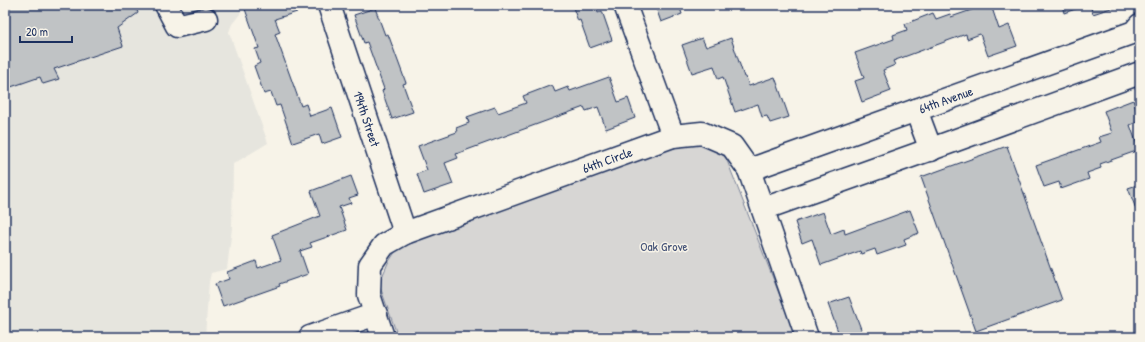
<svg xmlns="http://www.w3.org/2000/svg" width="1145" height="342" font-family="'Patrick Hand',sans-serif">
	<rect width="100%" height="100%" fill="#f7f3e8"/>
	<filter id="ink" filterUnits="userSpaceOnUse"><feTurbulence type="fractalNoise" baseFrequency=".025" numOctaves="2"/><feDisplacementMap in="SourceGraphic" scale="8" xChannelSelector="R" yChannelSelector="G"/><feConvolveMatrix kernelMatrix="1 2 1 2 8 2 1 2 1" color-interpolation-filters="sRGB"/></filter>
	<g filter="url(#ink)">
		<!-- built -->
		<path fill="#e6e5de" d="M5,5H242L240,14L232,24L229,32L268,143L233,164L232,228L227,269L211,273L209,282L205,337H5Z"/>
		<!-- green -->
		<path fill="#d7d6d4" stroke="#798299" d="M680,144L711,145L726,158L796,337H398L379,284L388,263L399,246Z"/>
		<!-- building -->
		<path fill="#c0c3c5" stroke="#1b2f5e" d="M5,5H135L138,13L117,28L123,46L54,69L59,79L43,84L40,77L5,89Z
			M257,5H294L297,12L275,19L280,32L275,34L301,106L306,104L310,116L332,108L342,137L322,144L319,134L293,143L280,105L276,106L271,92L264,94L254,66L260,63L255,49L259,48L245,9Z
			M572,5H595L598,13L602,11L612,40L590,48L580,20L578,21Z
			M655,5H679L682,14L661,22Z
			M986,5H991L999,29L1009,25L1017,46L988,56L980,34L967,39L966,34L893,61L895,65L883,70L891,91L862,102L855,81L864,78L855,53L894,39L893,35L907,30L905,24L933,13L936,19L950,14L951,17Z
			M1062,5H1087L1064,13Z
			M1090,5H1113L1114,7L1093,14Z
			M375,8L385,35L388,34L406,83L403,84L413,112L392,119L382,91L384,89L367,42L364,43L354,15Z
			M702,38L706,47L731,38L744,77H746L749,86L775,77L789,117L770,123L767,116L762,117L758,104L735,112L723,77L718,79L714,66L692,73L682,45Z
			M609,77L618,102L628,98L635,118L606,129L598,107L586,111L584,107L456,154L458,158L445,163L453,184L424,194L417,174L427,170L418,146L457,132L456,128L469,123L467,117L495,107L498,113L526,103L523,96L552,85L555,92L568,87L570,91Z
			M1133,100L1140,121L1130,125L1139,150L1100,164L1101,168L1087,173L1089,179L1061,189L1059,182L1044,187L1036,165L1101,142L1099,137L1112,133L1104,111Z
			M1007,146L1062,300L976,331L921,177Z
			M351,176L358,195L349,198L351,203L339,207L347,230L310,243L312,247L300,251L308,274L279,284L280,286L223,306L215,284L229,279L227,272L256,261L258,268L281,260L272,235L320,216L311,191Z
			M1140,184V216L1139,217L1128,188Z
			M910,210L919,233L904,239L906,245L877,255L875,249L861,254L860,251L821,265L812,239L802,243L795,222L823,212L831,234L844,229L845,234Z
			M849,297L864,337H840L828,304Z"/>
		<g fill="none" stroke-linecap="round" stroke-linejoin="round">
			<defs>
				<g id="minor">
					<path d="M166,5L177,26L206,19"/>
					<path id="s1" d="M329,5L405,233"/>
					<path d="M625,5L673,136"/>
					<path d="M916,110L931,150"/>
					<path id="s2" d="M749,170L1134,32L1140,25"/>
					<path d="M763,209L937,147L1140,73"/>
					<path d="M310,337L376,314"/>
					<path id="s3" d="M383,337L369,295L370,265L384,245L405,233L673,136L702,133L732,146L749,170L807,337"/>
				</g>
			</defs>
			<!-- minor casing -->
			<use href="#minor" stroke="#1b2f5e" stroke-width="25"/>
			<!-- minor -->
			<use href="#minor" stroke="#f7f3e8" stroke-width="22"/>
		</g>
	</g>
	<g text-anchor="middle" stroke-width="3" stroke-linejoin="round" paint-order="stroke">
		<!-- street labels -->
		<g font-size="13" fill="#1b2f5e" stroke="#f7f3e8">
			<text dy="5" stroke="none"><textPath href="#s2" startOffset="209">64th Avenue</textPath></text>
			<text dy="5" stroke="none"><textPath href="#s1" startOffset="120">194th Street</textPath></text>
			<text dy="5" stroke="none"><textPath href="#s3" startOffset="338">64th Circle</textPath></text>
		</g>
		<!-- park labels -->
		<g font-size="13" fill="#415076" stroke="#f7f3e8">
			<text x="664" y="251">Oak Grove</text>
		</g>
	</g>
	<!-- margin -->
	<rect width="1145" height="342" fill="none" stroke="#f7f3e8" stroke-width="20"/>
	<rect x="10" y="10" width="1125" height="322" fill="none" stroke="#1b2f5e" stroke-width="1.5" filter="url(#ink)"/>
	<!-- scale -->
	<path d="M20 36v6h52v-6" fill="none" stroke="#1b2f5e" stroke-width="2"/>
	<text x="26" y="36" font-size="12" fill="#1b2f5e" stroke="#f7f3e8" stroke-width="3" paint-order="stroke">20 m</text>
</svg>
